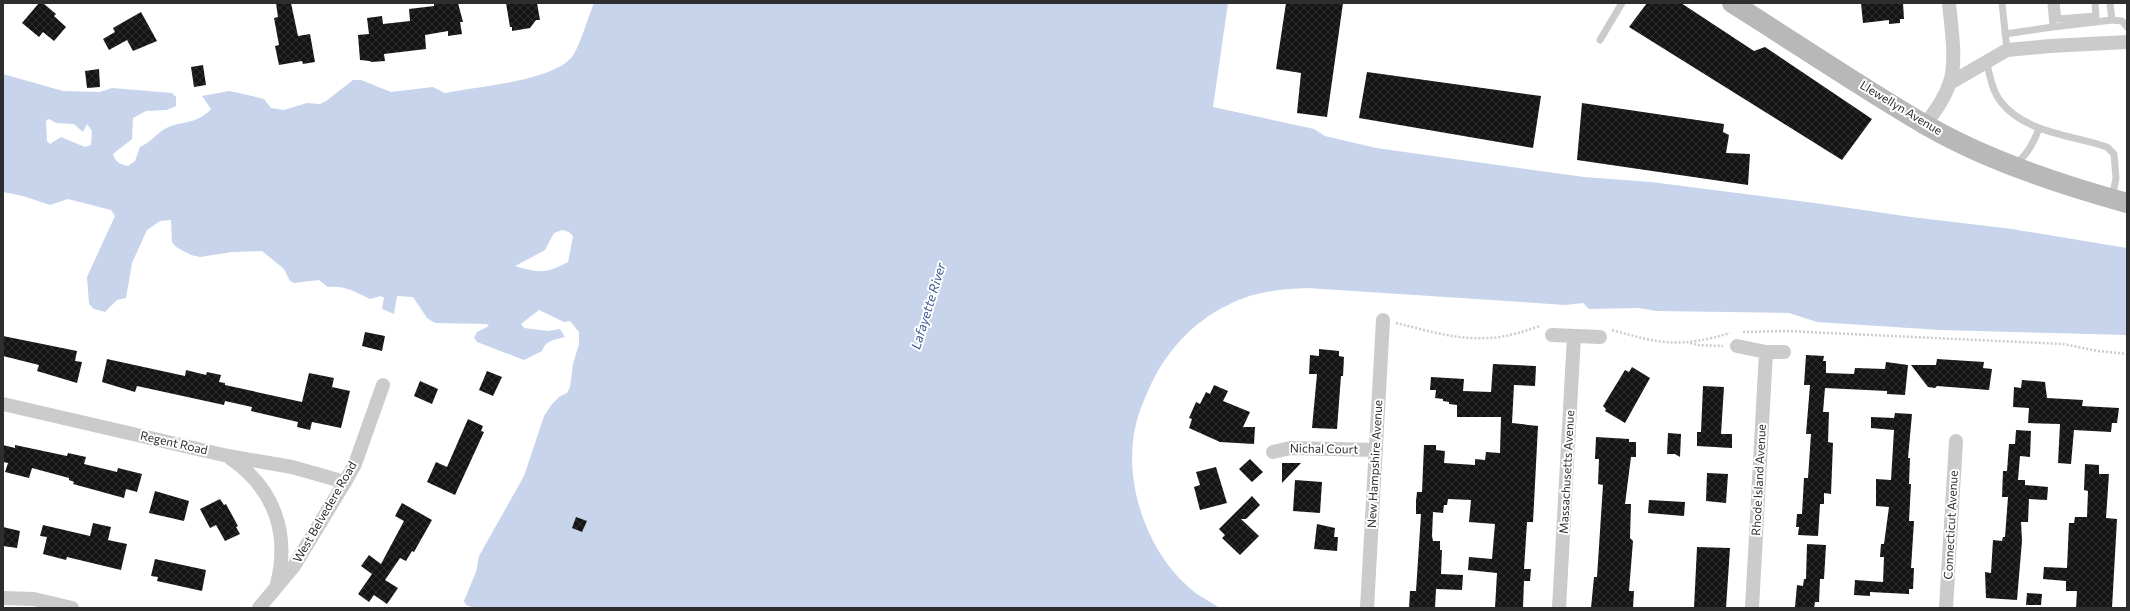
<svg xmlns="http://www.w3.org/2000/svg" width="2130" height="611" font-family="Commissioner,sans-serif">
	<defs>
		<pattern id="building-cross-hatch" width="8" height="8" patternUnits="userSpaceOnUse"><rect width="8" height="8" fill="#151515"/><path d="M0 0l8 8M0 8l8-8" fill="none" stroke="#2f2f2f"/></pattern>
	</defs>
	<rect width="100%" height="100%" fill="#fff"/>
	<!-- water -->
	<path fill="#c7d4eb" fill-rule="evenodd" d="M594,3H1228L1213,107L1314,129L1325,136L1376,148L1584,177L1651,182L1822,204L1911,217L2012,229L2127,248V335L1940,330L1817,322L1789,313L1657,311L1638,308L1589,309L1583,303L1566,305L1307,288C1280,289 1253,292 1228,305C1192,322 1164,354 1149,389C1141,406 1135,422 1133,441C1127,496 1152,560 1197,594C1204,599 1213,603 1220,608H474L466,605L464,601L476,572L479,556L524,476L544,416L552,404L559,397L567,393L570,387L573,364L579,344V332L570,321L564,322L539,310L521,324L524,328L548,331L560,329L565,337C554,340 546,340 542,351L524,360L477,342L474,338L477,332L489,326L487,324L435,323L427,318L413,297L397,296L394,314L382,309L384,298L381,296L370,299C356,292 344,285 328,287L319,280L294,283L290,281L284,269L262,251L232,252L200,257L191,255L176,247L172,242L171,220L160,221L147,230L132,263L126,298L117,300L105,312L94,309L89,304L87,277L115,216L111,210L68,199L50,205L23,196L3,192V74L63,91L100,92L112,88L172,93L176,97V106L167,110L146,111L133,118L132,139L113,154C115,162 121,165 128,166L135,161L140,147C151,142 154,136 163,130C178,120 196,126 211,109L202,96L229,91L239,93L264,99L271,108L284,110L307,103L320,104L326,101L353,80H361L391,92L433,87L445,93C476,87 552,81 572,57C579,48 589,15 594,3ZM49,119L56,123L74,124L83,132L87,124L92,131L91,145L85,147L61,137L50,144L47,141L46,121ZM562,230L569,232L573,236L568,262C545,274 539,273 515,266L545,250L554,233Z"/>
	<!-- building -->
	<path fill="url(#building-cross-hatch)" d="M39,3H43L56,14L54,16L66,27L54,41L43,32L39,37L22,23Z
		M276,3H291L298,36L310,34L315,62L303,64L302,61L279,65L275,46L279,45L274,18L278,17Z
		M434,3H458L463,22H460L462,34L448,36V31L425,35L426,49L384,54L385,61L371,62L370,61L360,60L358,35L369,34L367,18L382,16L383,24L410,21L409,9L434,6Z
		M506,3H537L540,20H536L530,28L512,31V27H510Z
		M1286,3H1343L1327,117L1297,113L1301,73L1276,69Z
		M1647,3H1681L1754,51L1765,47L1872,119L1842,160L1629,27Z
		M1861,3H1903L1904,19H1900V23L1889,24V20L1863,23Z
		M141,12L157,41L133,51L127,40L109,50L103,39L115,32L113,28Z
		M203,65L206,85L194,87L191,67Z
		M99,69L100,87L87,88L85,71Z
		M1367,72L1541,96L1533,148L1359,118Z
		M1582,103L1724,124L1723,132L1729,135L1726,153L1750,154L1748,185L1577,160Z
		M365,332L385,336L382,351L362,346Z
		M3,336L77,351L75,361L82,362L77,383L37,371L39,365L3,356Z
		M1319,349L1339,351V356L1344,357L1343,376H1341L1337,429L1312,428L1317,374H1309L1310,355L1319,356Z
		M1806,355L1824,356L1823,361H1826V373L1854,374L1855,368L1885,369L1886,362L1908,365L1905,395L1887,394V391L1825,388L1823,412H1829L1828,442L1833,443L1831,494L1824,493V504H1820L1818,536L1798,535L1799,527H1796L1797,514H1802L1804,478H1808L1811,434H1806L1810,385H1804Z
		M107,359L185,376L186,370L206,375L207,372L221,375L219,382L225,383V385L302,402L309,373L334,378L332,387L350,391L341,428L312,422L310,430L297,427L298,422L251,411L252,407L225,401L224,405L137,386L135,392L102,382Z
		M1937,359L1984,362L1983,368L1992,369L1989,390L1937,386L1935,388L1928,387L1911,365H1936Z
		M1493,364L1536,366L1535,386L1514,385L1512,423L1538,426L1533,522H1527L1524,569H1531L1530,581H1524L1523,608H1495L1497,573L1468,570L1469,557L1492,559L1495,524L1469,522L1471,500L1448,499L1447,505H1444L1443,513L1433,512L1432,536L1433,541H1440V550H1442L1441,574L1463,575L1462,590L1436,589L1435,608H1409L1410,591H1416L1421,514H1416V501L1417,492H1422L1424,445H1436V450L1445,451L1444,463L1475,465V459L1485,460L1486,452L1500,453L1501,417H1457V405L1449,404V402L1443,401V399L1435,398L1436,390H1430L1431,377L1464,379L1463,391L1491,392Z
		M1632,367L1650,378L1625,423L1605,411L1606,409L1603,406L1625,370L1629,372Z
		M487,371L502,377L493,396L479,390Z
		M2022,380L2045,382L2047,398L2083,400L2082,406L2119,408L2117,423H2112L2111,432L2074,430L2071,464L2058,463L2060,424L2028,423L2029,408L2013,407L2014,387L2021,388Z
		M420,381L438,389L432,404L414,396Z
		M1214,385L1228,391L1223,401L1250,412L1243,427H1255L1254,444L1220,442L1189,428L1192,419L1189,418L1196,402L1200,404L1206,392L1210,394Z
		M1703,386L1724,387L1721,434H1732V448L1697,446V432H1701Z
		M1895,413L1912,414L1908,458H1910L1909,484H1911L1909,521H1914L1911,568H1914L1913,589H1909V594L1870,592V596L1854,595L1855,580L1883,582L1884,557H1880L1881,544H1884L1889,507L1876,506V479L1891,480L1894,430L1871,428V417L1894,418Z
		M468,419L483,426L481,431L484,432L455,495L427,482L436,462L447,467Z
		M2016,430L2031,431L2030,457L2020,456L2018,480H2025V485L2048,487L2047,500L2029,499L2028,522H2021L2022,541L2017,600L1986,598L1985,572L1991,573L1993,540L2002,541L2003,537H2005L2008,497H2002L2003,471H2007L2009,444H2015Z
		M1668,433L1681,434L1680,457L1675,454H1667Z
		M1596,437L1629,439V442H1636V457H1631L1625,504H1631L1630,538L1633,541L1629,591H1634L1633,608H1591L1594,577H1597L1603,485L1598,484L1599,459H1595Z
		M3,445L15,448V445L67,456L68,453L86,457L84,464L117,472L118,468L142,474L137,492L126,489L124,498L73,484L74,482L69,480V478L32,468L29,478L5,472L8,463L3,462Z
		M1250,459L1263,472L1252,482L1239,469Z
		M1282,463H1301L1282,483Z
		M2085,464L2099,465V474H2109L2106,518L2117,519L2112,608H2076L2077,591H2066V581L2043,579L2044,567L2067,568L2069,523H2074L2075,517H2087L2088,491L2084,490Z
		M1216,467L1227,503L1200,510L1194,487L1200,485L1196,472Z
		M1707,473L1728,474L1726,503L1706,501Z
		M1295,480L1322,482L1320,513L1293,511Z
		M155,491L189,501L184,521L149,513Z
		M1252,496L1260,505L1246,519H1241L1259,536L1240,555L1222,538L1225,535L1219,529Z
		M220,499L224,505L226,504L238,526L236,527L240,534L225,541L216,525L210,528L200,509Z
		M1649,500L1685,502L1684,516L1648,513Z
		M402,503L432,520L414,552L412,551L406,561L400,558L385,580L398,588L387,604L374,595L369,602L358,594L372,574L361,566L369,555L381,564L404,521L395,516Z
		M576,517L587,521L582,532L572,528Z
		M93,523L111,527L108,540L127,544L121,570L67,557L66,560L43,554L47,537L40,536L43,525L90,536Z
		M1317,524L1335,528L1334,537H1338L1337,551L1314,549Z
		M3,527L20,531L17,548L3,546Z
		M1807,544L1826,545L1824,579H1820L1819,602H1815L1814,608L1795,607L1797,585L1803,586L1804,579H1806Z
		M1697,547L1730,548L1726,608H1694Z
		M155,559L206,570L202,591L157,581L158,577L151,576Z
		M2027,593L2042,594L2041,605H2026Z"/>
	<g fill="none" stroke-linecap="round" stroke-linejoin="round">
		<!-- path -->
		<path stroke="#cbcbcb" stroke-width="2.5" stroke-dasharray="2 2" stroke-linecap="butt" d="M1396,323C1425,330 1457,340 1486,338C1505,338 1522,332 1540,326
			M1612,330C1661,344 1680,348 1730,333
			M1743,332L1786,331L2063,344L2098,351L2127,354
			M1690,343L1697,345L1723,346"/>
		<!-- lane -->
		<path stroke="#cbcbcb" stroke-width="7" d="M2002,3L2007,50
			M2051,3L2053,27L2112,20L2110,3
			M2056,3L2058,19L2096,16L2095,3
			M2112,20L2122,21L2127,27
			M2005,34L2053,27
			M1600,40L1622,3
			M1986,61C1990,75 1992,91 2001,102C2025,133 2072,135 2107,147L2114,154L2116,178L2112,198
			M2016,164C2028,154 2034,143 2039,128"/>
		<!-- street -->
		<path stroke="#cbcbcb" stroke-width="14" d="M1950,83L2007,50L2050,46L2127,42
			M1925,125C1935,111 1945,98 1950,82C1957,61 1951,26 1949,3
			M1552,335L1600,337
			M1737,346L1766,352H1784
			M3,404L228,456L292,467L345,482
			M1273,452L1290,448L1376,450
			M230,458C274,488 290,533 277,584
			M3,598L34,599L72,608
			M259,608L294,566L345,482L355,464L383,385
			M1367,608L1383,320
			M1559,608L1574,336
			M1752,608L1766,352
			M1946,608L1956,441"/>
		<!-- secondary -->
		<path stroke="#b8b8b8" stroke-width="20" d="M1732,3C1796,43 1859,86 1924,124C1986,160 2059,184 2127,203"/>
	</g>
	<g text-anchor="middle" stroke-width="4" stroke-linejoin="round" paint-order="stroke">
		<!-- street labels -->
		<g font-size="12" fill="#2e2e2e" stroke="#fff">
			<text transform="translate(1901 108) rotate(31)" y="4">Llewellyn Avenue</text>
			<text transform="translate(174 443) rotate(13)" y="4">Regent Road</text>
			<text transform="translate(1324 449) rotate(1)" y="4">Nichal Court</text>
			<text transform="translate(1375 464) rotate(-87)" y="4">New Hampshire Avenue</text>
			<text transform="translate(1567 472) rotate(-87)" y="4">Massachusetts Avenue</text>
			<text transform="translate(1759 480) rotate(-87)" y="4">Rhode Island Avenue</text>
			<text transform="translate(325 512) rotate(-60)" y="4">West Belvedere Road</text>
			<text transform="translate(1951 525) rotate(-87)" y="4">Connecticut Avenue</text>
		</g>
		<!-- water labels -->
		<g font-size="13" font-style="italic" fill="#3c5a90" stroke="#fff">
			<text transform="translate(928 306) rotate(-73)" y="5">Lafayette River</text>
		</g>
	</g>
	<!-- border -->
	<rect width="2130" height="611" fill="none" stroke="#2e2e2e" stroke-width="8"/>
</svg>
